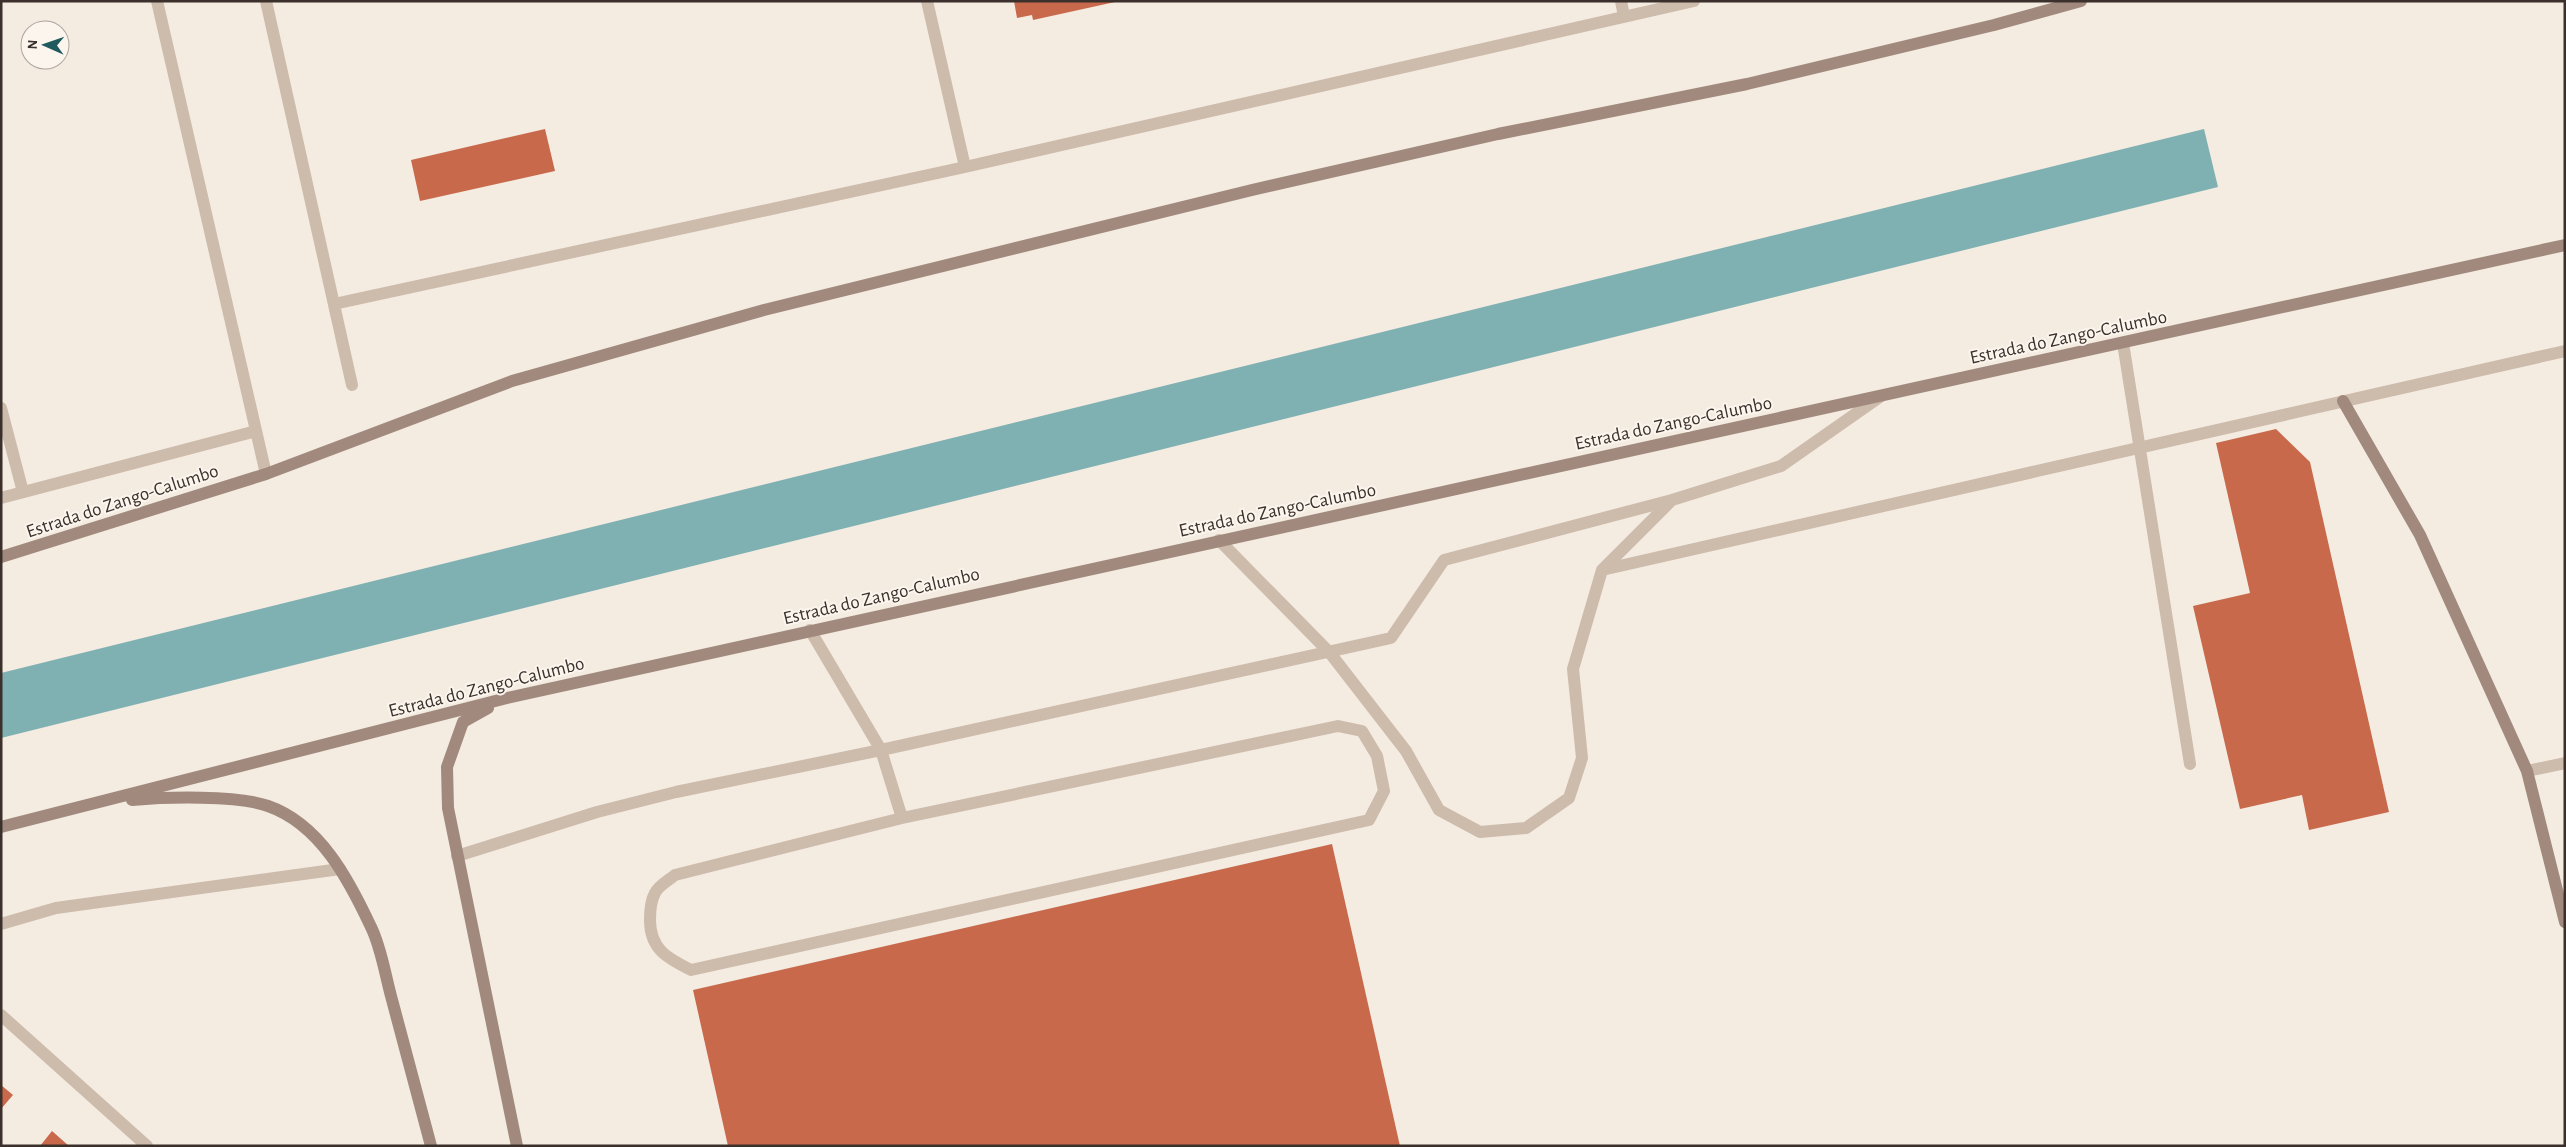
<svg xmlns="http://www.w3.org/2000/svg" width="2566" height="1147" font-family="'Alegreya Sans',sans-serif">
	<rect width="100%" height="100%" fill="#f4ebe1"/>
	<!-- water -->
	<path fill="#7fb0b2" d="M2204,129L2218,187L1,738V673Z"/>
	<!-- building -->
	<path fill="#c8694b" d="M1014,1H1115V2L1033,20L1032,15L1017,18Z
		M545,129L555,171L420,201L411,160Z
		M2276,429L2310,462L2389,812L2309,830L2302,795L2240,809L2193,606L2250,593L2216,443Z
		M1332,844L1400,1146H728L693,990Z
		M1,1085L13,1095L1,1109Z
		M52,1131L69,1146H40Z"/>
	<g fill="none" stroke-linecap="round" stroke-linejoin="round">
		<!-- lane -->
		<path stroke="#cdbbac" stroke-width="12" d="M2123,343L2190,764
			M1219,540L1330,653L1406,751L1439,810L1480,832L1526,828L1569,798L1582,758L1573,669L1602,570L1672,500L1781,466L1881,396
			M1602,570L2565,351
			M810,630L881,750L902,818L675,875C669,880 658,886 655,893C651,900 650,912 650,920C650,949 667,958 691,970L1369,820L1384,791L1377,756L1362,731L1338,726L902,818
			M457,856L597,812L676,792L881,750L1391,638L1444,560L1672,500
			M1,924L56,908L340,869"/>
		<!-- street -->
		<path stroke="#cdbbac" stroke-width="12" d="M157,1L266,474
			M266,1L352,385
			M927,1L965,167
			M1621,1L1624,16
			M334,304L965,167L1694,1
			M1,408L23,492
			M1,498L256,431
			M2527,771L2565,763
			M1,1015L147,1146"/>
		<!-- secondary -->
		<path stroke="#a18a7d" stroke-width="12" d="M2343,401L2420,535L2527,771L2565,922
			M1,557L266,474L512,381L764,310L1252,190L1498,134L1747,84L1994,25L2081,1
			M488,708L463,722L447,767L448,808L517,1146
			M132,800C166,797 237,795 268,806C320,824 349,880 371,927C381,947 385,974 391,996C404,1046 418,1096 431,1146
			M1,827L507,698L2565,245"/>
	</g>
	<g text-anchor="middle" stroke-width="4" stroke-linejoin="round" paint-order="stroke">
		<!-- street labels -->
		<g font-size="19" fill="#3b302b" stroke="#fbf5ee">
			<text transform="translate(2068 336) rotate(-12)" y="7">Estrada do Zango-Calumbo</text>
			<text transform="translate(1673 422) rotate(-12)" y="7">Estrada do Zango-Calumbo</text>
			<text transform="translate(122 500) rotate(-18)" y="7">Estrada do Zango-Calumbo</text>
			<text transform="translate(1277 509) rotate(-12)" y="7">Estrada do Zango-Calumbo</text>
			<text transform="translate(881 595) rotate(-13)" y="7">Estrada do Zango-Calumbo</text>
			<text transform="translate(486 686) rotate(-14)" y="7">Estrada do Zango-Calumbo</text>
		</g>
	</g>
	<!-- border -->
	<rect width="2566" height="1147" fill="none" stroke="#3b302b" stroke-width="5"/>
	<!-- north arrow -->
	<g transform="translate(45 45) rotate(272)"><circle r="24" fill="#fbf5ee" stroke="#aea6a0"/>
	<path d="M0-4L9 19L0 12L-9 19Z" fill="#1f5a5e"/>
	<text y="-8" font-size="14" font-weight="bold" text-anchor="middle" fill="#3b302b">N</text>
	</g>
</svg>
